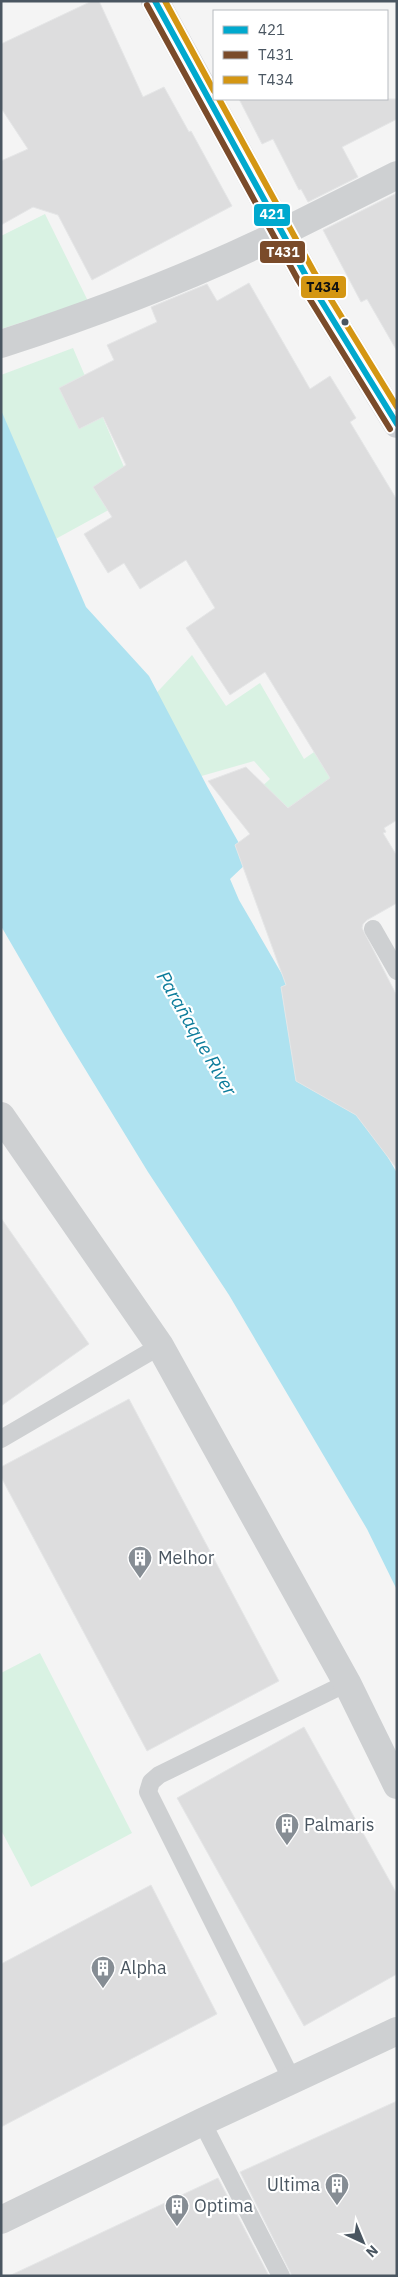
<svg xmlns="http://www.w3.org/2000/svg" width="398" height="2277" font-family="'IBM Plex Sans',sans-serif">
	<rect width="100%" height="100%" fill="#f4f4f4"/>
	<!-- green -->
	<path fill="#d9f2e3" d="M45,214L88,301L1,329V236Z
		M73,348L136,495L30,553L1,456V375Z
		M192,655L226,706L260,683L304,759L327,743L350,775L250,834L234,812L270,779L254,761L198,777L147,703Z
		M40,1653L132,1833L31,1887L1,1830V1673Z"/>
	<!-- water -->
	<path fill="#aee2f0" d="M1,410L86,607L149,676L208,788L249,861L230,879L239,900L397,1173V1590L367,1529L229,1295L148,1172L63,1033L1,926Z"/>
	<!-- building -->
	<path fill="#ddddde" stroke="#e5e6e7" d="M92,1H99L143,97L164,87L189,132L191,131L232,206L92,280L58,215L33,207L1,225V161L28,149L1,108V44Z
		M239,99H397V119L342,147L358,177L308,202L301,189L299,190L273,139L262,144Z
		M397,193V351L367,299L361,302L323,230Z
		M249,283L310,389L330,376L356,418L350,422L397,500V820L384,828L386,832L383,833L397,856V903L367,920L363,924L362,928L397,996V1169L356,1115L296,1081L281,987L286,985L235,845L250,834L208,781L246,767L288,808L330,778L265,672L230,695L186,628L215,608L186,560L140,589L124,563L108,573L84,534L112,517L93,487L126,465L103,417L79,429L59,388L114,360L107,345L157,322L151,307L207,284L217,301Z
		M1,1218L89,1344L1,1406Z
		M129,1399L279,1681L147,1751L1,1477V1467Z
		M304,1727L397,1894V1974L304,2026L177,1798Z
		M151,1885L217,2014L1,2127V1964Z
		M397,2101V2276H292L240,2172Z
		M218,2178L269,2276H9Z"/>
	<g fill="none" stroke-linecap="round" stroke-linejoin="round">
		<!-- service -->
		<path stroke="#ced0d2" stroke-width="18" d="M373,929L397,971
			M1,1439L160,1346
			M292,2080L148,1792L151,1782L159,1775L347,1683
			M202,2122L281,2276"/>
		<!-- minor -->
		<path stroke="#ced0d2" stroke-width="28" d="M281,233L397,175
			M1,1116L160,1346L347,1683L397,1785
			M1,2220L202,2122L397,2031"/>
		<!-- tertiary -->
		<path stroke="#ced0d2" stroke-width="28" d="M1,344C96,313 191,277 281,233"/>
		<!-- secondary -->
		<path stroke="#ced0d4" stroke-width="28" d="M155,1L306,276L397,424"/>
		<defs>
			<path id="bus-1" d="M155,1L306,276L397,424"/>
			<path id="bus-2" d="M147,5L298,280L390,429"/>
			<path id="bus-3" d="M165,1L214,91
				M219,99L314,272L397,407"/>
		</defs>
		<!-- bus-1 casing -->
		<use href="#bus-1" stroke="#fff" stroke-width="10"/>
		<!-- bus-2 casing -->
		<use href="#bus-2" stroke="#fff" stroke-width="10"/>
		<!-- bus-3 casing -->
		<use href="#bus-3" stroke="#fff" stroke-width="10"/>
		<!-- bus-1 -->
		<use href="#bus-1" stroke="#00a9ce" stroke-width="6"/>
		<!-- bus-2 -->
		<use href="#bus-2" stroke="#7a4b2a" stroke-width="6"/>
		<!-- bus-3 -->
		<use href="#bus-3" stroke="#d49613" stroke-width="6"/>
	</g>
	<!-- icons -->
	<defs>
		<symbol id="building-pin" viewBox="-11 -11 22 30"><path d="M0 17L-7.5 6A9.5 9.5 0 1 1 7.5 6Z" fill="#868d94" stroke="#fff"/><path d="M-4-6H4V6H1V3H-1V6H-4ZM-2.5-4.3h1.7v1.8h-1.7ZM.8-4.3h1.7v1.8H.8ZM-2.5-1h1.7V.8h-1.7ZM.8-1h1.7V.8H.8Z" fill="#fff"/></symbol>
	</defs>
	<g fill-rule="evenodd">
		<use href="#building-pin" x="126" y="1544" width="28" height="38"/>
		<use href="#building-pin" x="273" y="1811" width="28" height="38"/>
		<use href="#building-pin" x="89" y="1954" width="28" height="38"/>
		<use href="#building-pin" x="323" y="2171" width="28" height="38"/>
		<use href="#building-pin" x="163" y="2192" width="28" height="38"/>
	</g>
	<!-- markers -->
	<circle fill="#4a5661" stroke="#fff" stroke-width="2" cx="345" cy="322" r="4.5"/>
	<g text-anchor="middle" stroke-width="4.5" stroke-linejoin="round" paint-order="stroke">
		<!-- poi labels -->
		<g font-size="18" fill="#4a5661" stroke="#fff" text-anchor="start">
			<text x="158" y="1564">Melhor</text>
			<text x="304" y="1831">Palmaris</text>
			<text x="120" y="1974">Alpha</text>
			<text x="320" y="2191" text-anchor="end">Ultima</text>
			<text x="194" y="2212">Optima</text>
		</g>
		<!-- water labels -->
		<g font-size="19" font-style="italic" fill="#0c7c9b" stroke="#fff">
			<text transform="translate(197 1033) rotate(60)" y="7">Parañaque River</text>
		</g>
	</g>
	<g stroke="#fff" stroke-width="2">
		<rect x="253" y="203" width="38" height="24" rx="5" fill="#00a9ce"/>
		<rect x="259" y="240" width="47" height="24" rx="5" fill="#7a4b2a"/>
		<rect x="300" y="275" width="47" height="24" rx="5" fill="#d49613"/>
	</g>
	<g font-size="14" text-anchor="middle" font-weight="bold" fill="#fff">
		<text x="272" y="219">421</text>
		<text x="283" y="257">T431</text>
	</g>
	<g font-size="14" text-anchor="middle" font-weight="bold" fill="#111">
		<text x="323" y="292">T434</text>
	</g>
	<!-- border -->
	<rect width="398" height="2277" fill="none" stroke="#4a5661" stroke-width="5"/>
	<!-- legend -->
	<rect x="213" y="10" width="175" height="90" fill="#ffffff" stroke="#b7bbc0"/>
	<rect x="223" y="26" width="25" height="8" fill="#00a9ce" stroke="#b7bbc0"/>
	<text x="258" y="35" font-size="15" fill="#4a5661">421</text>
	<rect x="223" y="51" width="25" height="8" fill="#7a4b2a" stroke="#b7bbc0"/>
	<text x="258" y="60" font-size="15" fill="#4a5661">T431</text>
	<rect x="223" y="76" width="25" height="8" fill="#d49613" stroke="#b7bbc0"/>
	<text x="258" y="85" font-size="15" fill="#4a5661">T434</text>
	<!-- north arrow -->
	<g transform="translate(363 2242) rotate(136)" stroke="#ffffff" stroke-width="4" paint-order="stroke">
	<path d="M0-4L9 19L0 12L-9 19Z" fill="#4a5661"/>
	<text y="-8" font-size="14" font-weight="bold" text-anchor="middle" fill="#4a5661">N</text>
	</g>
</svg>
